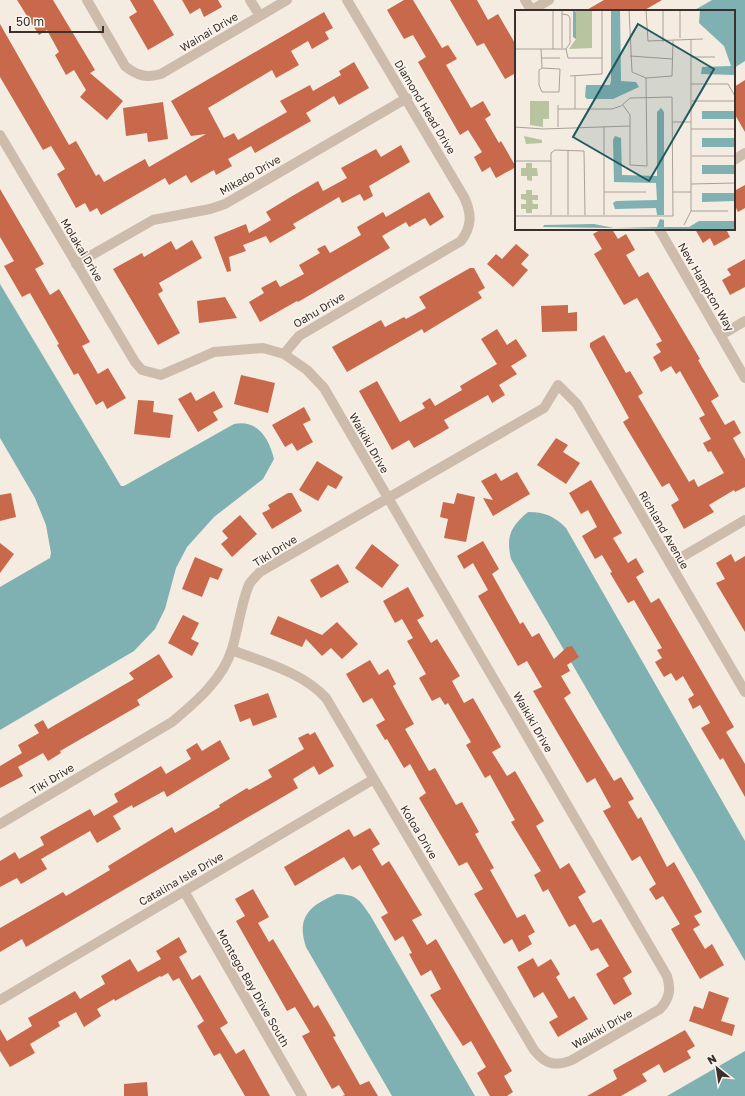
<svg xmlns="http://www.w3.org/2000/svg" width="745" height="1096" font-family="'Golos Text',sans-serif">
	<rect width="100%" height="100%" fill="#f4ebe1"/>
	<!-- water -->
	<path fill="#7fb0b2" d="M712,0H745V61L734,68V11H693Z
		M0,284L121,486H124L234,424C257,419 269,438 274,459L263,479L214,517L187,547L176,568L165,609L155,629L134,651L0,730V587L50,558L51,553L46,525L35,498L0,438Z
		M528,512C545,512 554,516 566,528L745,841V961L511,559C506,537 510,527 528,512Z
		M337,894C357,895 359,899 370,915L475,1096H392L306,947C296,917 310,905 337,894Z
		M745,1051V1096H667Z"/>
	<!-- building -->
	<path fill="#c8694b" d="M17,0H53L95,70L90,73L123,101L107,120L80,97L86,90L74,70L66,75L55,55L59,52L47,30L39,35Z
		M130,0H153L174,35L148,50L129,17L137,12Z
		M182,0H218L222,7L204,17L200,8L190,14Z
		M404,0H413L442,48L448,45L457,59L446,65L471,108L483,101L491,115L485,119L499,143L501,141L516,167L496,178L490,167L482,172L474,157L482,152L468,130L460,135L418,62L426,57L413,35L404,39L387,10Z
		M450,0H477L488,20L498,14L516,45V73L505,79L484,43L477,46Z
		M604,0H662L643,11H585Z
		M324,12L333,28L325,32L329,39L312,49L308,41L291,51L299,65L276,78L272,70L208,108L224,138L234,133L238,140L287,112L280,101L310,85L313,91L341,75L339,71L354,62L369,88L339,105L334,96L306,113L311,121L255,153L251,146L228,159L232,166L216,175L214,170L191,183L186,175L169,185L165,178L101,215L97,208L90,212L85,203L76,208L57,174L65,169L51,146L43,150L0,77V24L69,145L76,141L96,176L99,174L104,182L145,159L149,167L206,134L191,136L171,101Z
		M745,80V132L734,113V87Z
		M163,102L168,139L148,142L147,133L126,136L123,108Z
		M401,145L410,162L369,186L373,196L364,201L360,194L342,203L339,197L293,224L296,228L270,243L266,236L243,245L246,251L229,257L231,271L227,272L214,237L246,224L249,233L271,220L266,212L289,198L318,181L323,191L347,178L341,168L376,149L381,157Z
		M745,185V208L738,212L734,204V191Z
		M0,189L44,264L35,269L50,295L59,289L90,342L82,346L98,374L108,368L126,398L107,409L103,401L96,405L78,373L74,375L57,345L59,344L30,293L22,297L4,266L14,261L0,237Z
		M429,192L444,217L430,226L425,218L409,227L406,222L382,236L390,248L298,302L297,301L260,322L249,302L264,293L261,288L276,280L280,287L304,274L299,265L320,253L317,249L325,245L330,253L361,235L357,227L383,212L386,217Z
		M602,229H612L618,239L626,234L635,250L626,255L639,277L648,272L700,359L698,360L719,396L711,401L725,425L734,420L741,433L733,438L745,459V487L735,492L734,490L709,505L714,512L684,529L671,505L679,500L669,483L662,487L623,422L629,418L590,347V343L604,335L626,373L630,371L643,393L638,396L689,482L694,479L698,487L724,473L711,451L708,452L703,443L711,439L699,418L705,415L680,371L676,374L671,366L661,372L653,357L661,352L656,344L662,341L637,298L624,305L594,254L602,249L593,234Z
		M695,229H726L730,237L714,246L710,238L703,243Z
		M192,240L202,258L159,283L163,291L158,294L180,333L158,345L113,269L142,253L144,257L171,241L176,250Z
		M516,244L529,255L521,264L528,270L513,287L487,264L496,254L502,259Z
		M745,259V287L730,295L722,280L731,275L727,269Z
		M470,268H474L485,288L478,292L482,298L424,333L422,329L347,372L332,347L381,320L385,327L404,317L406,319L426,308L419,297Z
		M225,297L237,318L199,323L197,301Z
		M568,305V313L577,312V331L542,332L541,306Z
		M497,329L507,345L516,339L527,356L511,366L517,374L499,385L505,395L492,403L488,395L444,420L449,428L439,434L414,448L409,440L392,450L359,391L377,381L400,422L425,408L422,403L430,398L435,406L462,390L460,386L497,364L481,339Z
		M241,375L275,383L268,413L234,404Z
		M214,391L223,407L213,412L218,420L198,432L178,399L191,392L196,401Z
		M138,400L154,401L153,412L173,415L170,438L134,434Z
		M304,407L311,420L303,424L313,442L297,451L292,443L285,447L272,425Z
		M556,438L568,445L563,452L580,463L566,484L537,465Z
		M317,461L343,477L336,489L328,485L318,501L299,490Z
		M517,472L530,494L493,516L483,498L493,500L481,481L496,473L501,481Z
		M591,480L622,533L613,538L628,563L636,558L644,572L636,577L651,603L659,598L734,727L726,732L745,764V797L723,758L720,760L701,728L710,723L700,705L693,709L688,699L694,695L683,676L676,681L671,673L664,677L655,662L662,658L657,650L662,648L634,600L628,603L610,573L612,572L602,555L595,559L582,536L597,527L588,510L581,514L569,493Z
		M11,493L16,517L0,521V495Z
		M288,493H292L302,511L272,529L262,513L270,509L268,505Z
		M457,493L475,497L466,542L444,538L448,519L440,517L443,502L454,504Z
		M240,515L257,534L232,557L221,544L228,538L222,531Z
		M483,541L499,569L492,574L520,624L523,622L532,637L539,633L554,659L567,647L572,646L579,657L567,665L570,671L561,676L571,693L564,698L614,781L621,777L634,799L628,802L638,819L641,817L667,867L674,862L702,912L694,916L700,925L693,929L705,949L712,944L724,965L700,979L671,929L680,924L663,896L656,900L649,889L656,884L640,856L632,861L603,811L611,807L595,778L587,783L533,691L542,687L527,661L518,666L478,596L488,590L473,563L464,569L457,556Z
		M0,543L14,554L0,573Z
		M372,544L399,565L382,588L355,568Z
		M731,554L735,562L745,556V632L716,583L725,579L716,563Z
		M195,557L223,569L218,580L210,577L202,597L182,589Z
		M338,564L349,582L321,598L310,580Z
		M408,587L424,616L417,620L431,643L437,639L460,676L452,681L464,703L473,698L501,747L492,752L507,776L515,771L544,821L536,826L560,869L569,863L586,892L578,897L593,923L601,919L632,972L623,978L632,994L614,1005L596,974L609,966L598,948L591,951L575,924L569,927L548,889L543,892L534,875L541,871L511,822L515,820L490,775L485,778L466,745L471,742L448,703L445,705L440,697L432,701L419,678L426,674L407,641L413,638L402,619L395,623L383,601Z
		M183,615L199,623L191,639L199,643L192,656L168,643Z
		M278,616L322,635L337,622L358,644L342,659L331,648L322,656L306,639L302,647L270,634Z
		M159,654L173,677L137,700L140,705L60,751L61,753L48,761L43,753L18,767L23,776L0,788V766L22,753L18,745L39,733L34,725L43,720L48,729L134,679L129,673Z
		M370,660L379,675L388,669L396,684L393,686L414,724L405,729L429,771L435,768L456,805L462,802L479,832L475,834L494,868L490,870L517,918L525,914L535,932L528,936L532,944L519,952L512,939L504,944L474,894L483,889L467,862L459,866L419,798L426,793L410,764L404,768L387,739L385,740L376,725L385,720L372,698L363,703L346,674Z
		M268,693L277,717L253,726L250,718L240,722L234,705Z
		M315,732L334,766L319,775L314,766L293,779L298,788L26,947L22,939L0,952V928L63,892L66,896L110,870L108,866L172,827L175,833L220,807L219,805L247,788L249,790L272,777L268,770L304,749L298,738L308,733L310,735Z
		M220,740L230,759L167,797L164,791L133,808L132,805L113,816L121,829L97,843L90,831L41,859L47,869L21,884L17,878L0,887V861L15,852L19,859L44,845L40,837L90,809L94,816L118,802L114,794L161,766L166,774L191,759L186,750L197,743L202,751Z
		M370,828L380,844L372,849L382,866L389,861L422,915L412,920L427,945L436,939L512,1071L504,1076L513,1092L507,1096H490L477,1073L486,1067L471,1041L463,1046L430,995L441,989L431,970L421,976L409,954L412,953L403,936L395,941L381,917L388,913L360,865L352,870L344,857L295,886L284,867L349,829L354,837Z
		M253,889L269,917L258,923L269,942L273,939L314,1008L318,1005L336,1036L333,1037L360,1085L369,1081L378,1096H342L345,1095L339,1085L332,1089L302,1036L310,1032L295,1007L287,1011L236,921L245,916L235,899Z
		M179,937L187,952L179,957L192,980L200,975L228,1023L220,1028L236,1054L244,1049L270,1096H245L220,1053L214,1056L197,1026L204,1021L179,978L173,981L168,973L161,977L160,976L115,1001L114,999L97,1009L101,1016L84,1027L76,1012L58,1022L60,1026L30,1044L35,1053L10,1067L0,1051V1029L7,1041L32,1026L28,1018L75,991L80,999L105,984L101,976L130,959L138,972L161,959L156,951Z
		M533,958L538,967L551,959L560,974L556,977L569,999L574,996L588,1019L558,1037L549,1022L558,1017L543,992L534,998L517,967Z
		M709,991L729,998L721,1021L735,1025L732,1036L689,1021L694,1006L703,1009Z
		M685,1030L695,1046L687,1051L691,1058L664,1073L659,1064L642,1074L647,1081L621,1096H587L617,1079L613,1070Z
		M147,1082L148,1096H124V1084Z"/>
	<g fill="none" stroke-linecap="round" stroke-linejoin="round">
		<!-- minor -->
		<path stroke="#cdbbac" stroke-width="10" d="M87,0L125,66C137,76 147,78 161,74L287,0
			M250,0L260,16
			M525,0L532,11
			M532,10L549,0
			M0,135L135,362L142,370L161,375L214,352L263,348L284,354L299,336L461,241C472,226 472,214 464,197L347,0
			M734,160L745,153
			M659,229L745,378
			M76,264L153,220L210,209L225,204L407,98
			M721,335L745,321
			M670,564L745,520
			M232,650C265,663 302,672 326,698L534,1050C545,1064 555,1067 572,1060L660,1009C670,998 671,989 667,976L324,388L307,370L284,354
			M0,824L172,722C196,702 223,679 232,649C237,634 243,594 250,583C253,579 257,575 260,572L544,408L558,385L577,404L745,692
			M184,891L302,1096
			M0,1000L374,779"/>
	</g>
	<g text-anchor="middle" stroke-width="3.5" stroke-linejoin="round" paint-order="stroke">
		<!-- street labels -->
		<g font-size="11" fill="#3b302b" stroke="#fbf5ee">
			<text transform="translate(209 32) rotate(-31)" y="4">Wainai Drive</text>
			<text transform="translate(425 107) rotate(59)" y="4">Diamond Head Drive</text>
			<text transform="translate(250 175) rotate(-30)" y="4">Mikado Drive</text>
			<text transform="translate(82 250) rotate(59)" y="4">Molakai Drive</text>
			<text transform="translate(706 287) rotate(60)" y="4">New Hampton Way</text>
			<text transform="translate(319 310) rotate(-31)" y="4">Oahu Drive</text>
			<text transform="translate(369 443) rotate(60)" y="4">Waikiki Drive</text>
			<text transform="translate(664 530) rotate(60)" y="4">Richland Avenue</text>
			<text transform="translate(275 551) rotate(-32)" y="4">Tiki Drive</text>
			<text transform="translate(533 722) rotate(60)" y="4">Waikiki Drive</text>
			<text transform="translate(52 779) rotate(-31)" y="4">Tiki Drive</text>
			<text transform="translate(419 832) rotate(59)" y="4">Koloa Drive</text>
			<text transform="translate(181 879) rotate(-30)" y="4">Catalina Isle Drive</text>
			<text transform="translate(253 988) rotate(60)" y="4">Montego Bay Drive South</text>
			<text transform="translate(602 1029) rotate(-30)" y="4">Waikiki Drive</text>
		</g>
	</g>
	<!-- overview -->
	<g transform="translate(515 10)">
		<rect width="220" height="220" fill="#f4ebe1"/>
		<path d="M61,0H77V38L54,39L61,29ZM15,91H34V109H28V117L15,115ZM9,126L27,130V133L11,134ZM11,153H17V158H22L23,166H17V171L12,170V166H6V158H11ZM11,180H17V185H23V190H17L18,194H23V199H17V203H11V199H6V194H11V190L6,189V184H11Z" fill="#b8c4a0"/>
		<path d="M58,0L61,2V29L58,27ZM96,0H105L106,71L121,72L124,77L98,89H72L70,87L71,75H95L96,71ZM185,0H220V65L186,64L187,57L216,56L209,36L184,13ZM146,98L149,102V205H142L141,198L100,199L98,193L101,191L142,190L141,173L99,172L98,130L100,126L106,128L107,165L142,166V102ZM187,101H220V109H187ZM187,128H220V137H187ZM187,155H220V164H187ZM187,183H220V191L187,192ZM145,209L149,210V217H174L184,211H220V220L28,217L29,215L79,214L99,218L142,217Z" fill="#7fb0b2"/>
		<path fill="none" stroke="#aaa098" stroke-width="1" d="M38,0V39M47,0V38M114,0L117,62L131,68L157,66L158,31M131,0L133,31L188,29M148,0V32M165,0V28M47,4L53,5L55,8V33L51,39M0,39H51M26,39L27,58M51,39L53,48H87M115,46L158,49M176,47H200M26,48H45M27,58L45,59L44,82H27L24,75V60ZM55,66L87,64V0M60,66V99M176,74H213L220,86M177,91H220M43,95V117M108,95L115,105V155L132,156L131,68M158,112H176M0,117L28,119L115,116M89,117V205M176,119H220M53,140V205M177,146H220M0,151H36M176,174L220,173M89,182H131M158,182H176M176,201H213M36,205V143L40,140L69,141L70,205M0,206H158L157,87L115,88L106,96L97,99H43M169,215L176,201V29"/>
		<path fill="#1f5a5e" fill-opacity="0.15" stroke="#1f5a5e" stroke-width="2" d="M123,14L199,59L134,171L58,127Z"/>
		<rect width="220" height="220" fill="none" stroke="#3b302b" stroke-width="2"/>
	</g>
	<!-- north arrow -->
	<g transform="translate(717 1068) rotate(330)" stroke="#fbf5ee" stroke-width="3" paint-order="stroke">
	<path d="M0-3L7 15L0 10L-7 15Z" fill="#3b302b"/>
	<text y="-6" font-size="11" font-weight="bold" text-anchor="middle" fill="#3b302b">N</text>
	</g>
	<!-- scale -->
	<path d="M10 26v6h93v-6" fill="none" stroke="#3b302b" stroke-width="2"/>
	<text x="16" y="26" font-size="12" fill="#3b302b" stroke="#fbf5ee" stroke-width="3" paint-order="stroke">50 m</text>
</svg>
